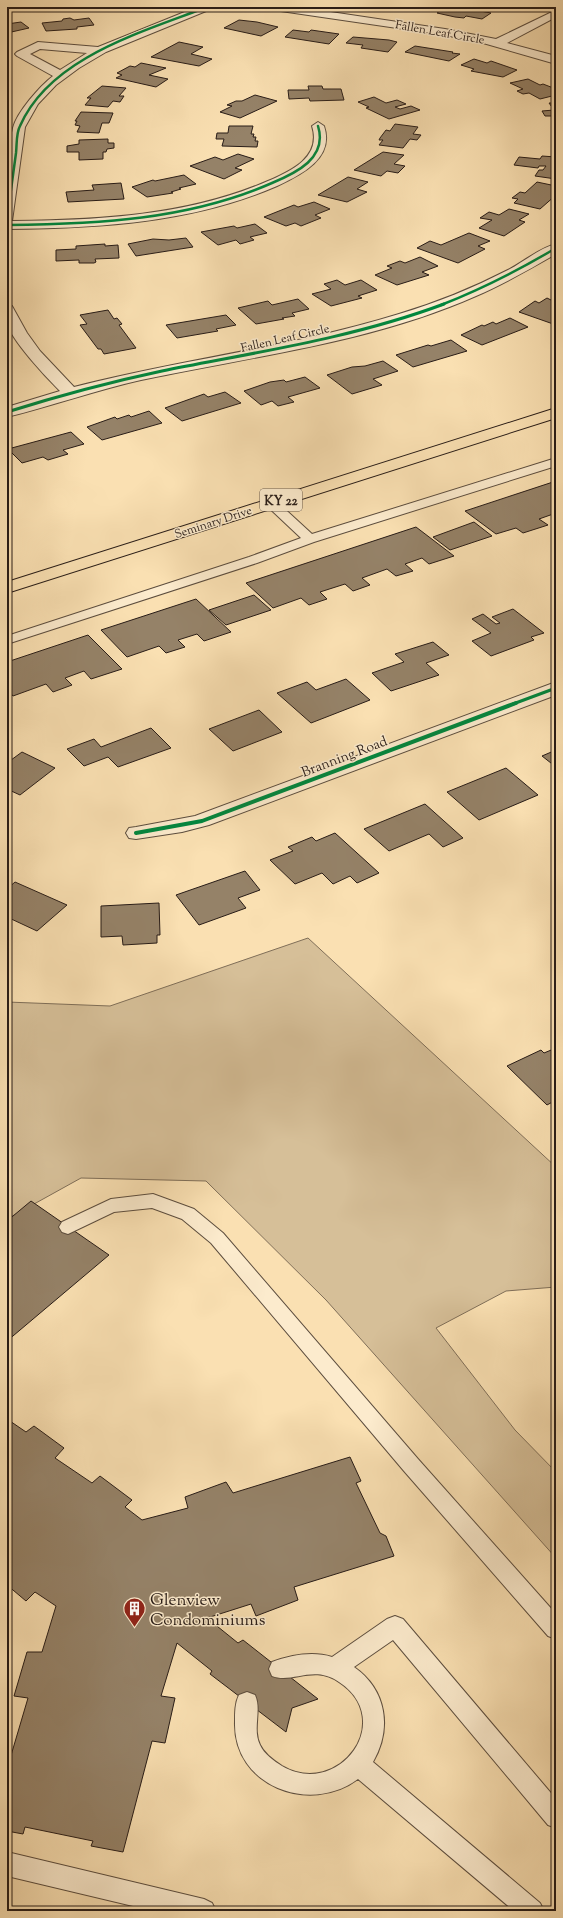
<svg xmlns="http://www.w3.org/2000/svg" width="563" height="1918" font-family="'Sorts Mill Goudy',serif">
	<rect width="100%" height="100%" fill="#fae0b2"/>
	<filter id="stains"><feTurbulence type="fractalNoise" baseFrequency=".005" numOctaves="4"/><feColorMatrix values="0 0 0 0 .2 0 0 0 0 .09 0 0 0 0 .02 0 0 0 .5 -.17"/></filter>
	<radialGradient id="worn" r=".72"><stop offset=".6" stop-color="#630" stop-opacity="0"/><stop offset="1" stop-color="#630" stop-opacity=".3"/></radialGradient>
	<!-- green -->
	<path fill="#d6bf98" stroke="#7f6e58" d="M308,938L556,1167V1287L506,1291L436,1328L515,1430L556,1472V1558L326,1300L206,1181L81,1178L7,1219V1002L110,1006Z"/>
	<!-- building -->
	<path fill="#958268" stroke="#281c17" d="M391,7H429L426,10Z
		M446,7H479L475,10L491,13L482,19L466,16L464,18L455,17L437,13Z
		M70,18L74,20L89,18L94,25L77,27V29L46,31L42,23L62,21L63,19Z
		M239,20L257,22L278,27L261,36L224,28Z
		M21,22L29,28L7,33V24Z
		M293,30L309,32L311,30L339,34L329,44L285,37Z
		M353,37L389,40L397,42L388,52L361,48L363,45L346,43Z
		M179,42L203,47L191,54L212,59L199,66L151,57Z
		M415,46L453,52L452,53L460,54L449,61L405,52Z
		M474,59L487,63L491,61L517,70L503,77L471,71L474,69L461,65Z
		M141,63L166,68L149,75L168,79L156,87L116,78L122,75L117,73L130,66L135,67Z
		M528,79L540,85L543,84L556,89V95L540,99L529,93L523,94L517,91L523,89L510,83Z
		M102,86L126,88L119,96H124L120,102L113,101L108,107L85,105L91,98H87Z
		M308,86H322L323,89H341L344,100L310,101L309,98L289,99L288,90H309Z
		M255,95L277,101L240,118L220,112L232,106L227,105L236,101H242Z
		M374,97L386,103L397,100L406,104L395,107L400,109L411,106L420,110L389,119L366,108L369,107L358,102Z
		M549,103H556V116H545L542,111L554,110Z
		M81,112L113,113L109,123H102L99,133L77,132L80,126L75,125L77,121H75Z
		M395,124L418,127L413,134L421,135L417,140L410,139L403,148L379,145L383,140H379L380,138L386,130L390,131Z
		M229,126H253L251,134H254L253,137H256L255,141H258L257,147L222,146L224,139H216L217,133H228Z
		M108,139V143H114V148L107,149L106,152H103V159L79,160V152H67V146L79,144V140Z
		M383,152L404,155L394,164L405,166L398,173L387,171L381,176L354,170Z
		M238,154L254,159L235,168L242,170L224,179L190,166L215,157L223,160Z
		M542,156L556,157V179L535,176L539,170H543L546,166H539L538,168L514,165L519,157L540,159Z
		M184,175L196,184L179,188L181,189L171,192L173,193L147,197L132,187L153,180L155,181Z
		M348,177L368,182L357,189L367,192L347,202L318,195Z
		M537,182L556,186V190L552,194L556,195L540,209L514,203L518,199L512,198L520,192L525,193Z
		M121,183L124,199L68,202L66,192L94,190L92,185Z
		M314,202L330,209L315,215L321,218L301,226L295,223L286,226L264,217L294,205L298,207Z
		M509,209L529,214L519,220L525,222L504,236L479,228L492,220L480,218L489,212L499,215Z
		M255,224L267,233L250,237L254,240L240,244L236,240L218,245L201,232L234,226L237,228Z
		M469,233L490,241L478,246L485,249L458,263L417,248L430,241L441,245Z
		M186,238L193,247L136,256L128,244L153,239L169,240Z
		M105,244V246L118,245L119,258L95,259L96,262L94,263H79V260L56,261V250L76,249V246Z
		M420,257L438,266L422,272L429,275L397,285L375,275L392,268L387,266L400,261L405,263Z
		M337,280L345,285L361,280L377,290L358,296L362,298L331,306L312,294L331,289L324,284Z
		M556,297V325L519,312L535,301L539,303L547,298L551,300Z
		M298,299L309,309L292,313L295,316L282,318L284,319L256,324L238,308L268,301L272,305Z
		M108,310L114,319L117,318L122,324L119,325L136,348L104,354L101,349H98L80,325L87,324L80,315Z
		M226,315L236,325L216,329L218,331L177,338L166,325Z
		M510,318L528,327L482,345L461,335L482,325L484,326L493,322L496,324Z
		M451,340L467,351L413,367L396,355L428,345L431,346Z
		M383,361L398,371L373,379L382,385L352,394L327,375L352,367L365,366Z
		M305,377L320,388L288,397L294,402L278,406L272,401L261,405L244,391L270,382L284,380L286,382Z
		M225,392L241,403L182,421L165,408L204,394L208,397Z
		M149,411L162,423L102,440L87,427L115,417L117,419L129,415L131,417Z
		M71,432L84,444L63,450L68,454L48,460L43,457L22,463L8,449Z
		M556,481V513L539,519L548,525L523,533L516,528L496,534L465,511Z
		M474,522L492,536L450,550L433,537Z
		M416,527L454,556L429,564L422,558L405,564L413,571L396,576L387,569L362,578L370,585L353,591L345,584L320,592L327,599L309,605L301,598L273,608L246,583Z
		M254,595L271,610L226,625L209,610Z
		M196,599L231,632L204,641L197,634L178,640L185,647L166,653L159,646L127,657L101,630Z
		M513,609L544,633L531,637L534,640L491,656L472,641L491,633L472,619L483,614L496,624L500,623L492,617Z
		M88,635L122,669L91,679L84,671L65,678L72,685L53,692L46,684L13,696L7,689V662Z
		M433,642L449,655L426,663L439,675L391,691L372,673L404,662L395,654Z
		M346,679L370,700L311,723L277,693L307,682L316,690Z
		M259,710L282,732L233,751L209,729Z
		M151,728L171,748L118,767L108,757L84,766L67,749L94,739L101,747Z
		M556,750V767L542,756Z
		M22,752L55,768L20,795L7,789V763Z
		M506,768L538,795L479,820L447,792Z
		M425,804L463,838L443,847L429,834L389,851L364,829Z
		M335,833L379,873L357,883L350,876L333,884L322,873L295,884L270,860L293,851L288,847L312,837L316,841Z
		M245,871L260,890L238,898L246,908L199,925L176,895Z
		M15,882L67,905L37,931L7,917V889Z
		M159,903L160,935H157V943L123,945L122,936L101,937V906Z
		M556,1048V1100L547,1105L507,1066L541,1050L544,1053Z
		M31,1201L109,1255L7,1341V1221Z
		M7,1419L26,1432L34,1426L64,1448L55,1458L92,1483L100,1476L132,1500L125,1507L142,1520L188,1508L185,1497L226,1482L233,1493L350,1457L361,1481L356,1483L380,1533L386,1536L394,1556L294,1587L298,1600L256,1616L251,1604L207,1618L238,1643L243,1640L318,1699L292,1708L286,1732L210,1674L212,1671L177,1643L161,1696L175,1698L165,1743L152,1741L123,1852L91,1846L93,1841L25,1827L23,1834L7,1831V1769L28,1698L14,1696L27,1652H42L56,1606L35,1592L26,1601L7,1585Z"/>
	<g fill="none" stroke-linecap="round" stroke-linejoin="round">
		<defs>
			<path id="service" d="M556,458V466L314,542L257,563L7,644V636L249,557L301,538L267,506L265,503L267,500H275L312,534Z
				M153,1194L194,1209L223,1233L418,1459L556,1614V1639L548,1636L404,1471L211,1243L182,1219L152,1208L114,1212L68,1234L62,1232L59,1227L62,1222L111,1199Z
				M395,1616L403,1619L556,1799V1828L548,1825L393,1640L354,1667C387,1690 392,1729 373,1762L540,1903L544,1911H514L358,1779C310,1815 233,1786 235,1722C235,1712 235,1703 239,1695L247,1692L255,1695C262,1710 252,1729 260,1745C264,1754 274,1761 282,1766C339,1799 397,1720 339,1682C314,1664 292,1684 272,1676L269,1669L272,1662C291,1655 313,1651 332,1657L387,1619Z
				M7,1852L204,1899L212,1903L216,1911H154L7,1876Z"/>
			<path id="minor" d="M197,7H213L211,9L106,52L79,68L56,85L38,104L25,127L12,221C99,220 187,216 268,181C291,171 322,157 312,126L318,122L324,126C335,158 301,175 277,186C192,223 99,228 7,229C7,196 5,161 13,128C17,112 40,86 53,76L17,56L15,54L17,52L38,42L98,47ZM40,49L87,53L60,70L30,54Z
				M268,7H297L445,29L496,39L552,12L556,13V17L507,43L556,56V64L483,43L445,35L274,10Z
				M556,244V254C530,269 504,284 476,296C370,343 253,356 141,380C96,390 52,406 7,417V407L60,391C47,378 11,340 7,323C6,318 7,310 7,305L12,306L27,333L40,351L74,387C182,359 293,347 399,314C436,303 473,288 508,270C524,262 539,248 556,244Z
				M556,682V695L209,825L182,832L136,839L129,838L126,833L129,828L136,827L195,816Z"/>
			<path id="primary" d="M556,408V418L7,593V582Z"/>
		</defs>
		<!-- service casing -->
		<use href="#service" stroke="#5c4d3e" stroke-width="2"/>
		<!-- minor casing -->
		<use href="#minor" stroke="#5c4d3e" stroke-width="2"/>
		<!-- primary casing -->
		<use href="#primary" stroke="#281c17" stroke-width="2"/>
		<!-- service -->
		<use href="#service" fill="#fcebcd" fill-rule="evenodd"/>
		<!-- minor -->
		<use href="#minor" fill="#fcebcd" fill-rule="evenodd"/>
		<!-- primary -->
		<use href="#primary" fill="#fae0b2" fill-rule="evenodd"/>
		<defs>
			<path id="cycleway-far2" d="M7,219C10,197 13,175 16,153C17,144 16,133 20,126C50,57 143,32 207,7
				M7,225C97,224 188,220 272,183C296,173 328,158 318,126
				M441,305C482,289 519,270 556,248"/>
			<path id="cycleway-far1" d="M7,412C58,396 110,382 162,371C257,352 353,338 444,304
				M513,704L556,688"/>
			<path id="cycleway" d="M136,833L202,821L516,703"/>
		</defs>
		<!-- cycleway-far2 casing -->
		<use href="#cycleway-far2" stroke="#fcebcd" stroke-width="4"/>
		<!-- cycleway-far1 casing -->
		<use href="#cycleway-far1" stroke="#fcebcd" stroke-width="5"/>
		<!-- cycleway casing -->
		<use href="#cycleway" stroke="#fcebcd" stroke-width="6"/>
		<!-- cycleway-far2 -->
		<use href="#cycleway-far2" stroke="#00873e" stroke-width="2.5"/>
		<!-- cycleway-far1 -->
		<use href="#cycleway-far1" stroke="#00873e" stroke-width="3"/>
		<!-- cycleway -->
		<use href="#cycleway" stroke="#00873e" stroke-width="4"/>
	</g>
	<!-- icons -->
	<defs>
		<symbol id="building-pin" viewBox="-11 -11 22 30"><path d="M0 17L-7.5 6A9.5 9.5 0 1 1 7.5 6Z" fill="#8f2418" stroke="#fcebcd"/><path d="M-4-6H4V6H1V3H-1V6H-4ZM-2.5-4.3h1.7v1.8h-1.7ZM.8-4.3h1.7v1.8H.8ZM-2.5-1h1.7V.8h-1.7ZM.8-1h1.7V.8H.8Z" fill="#fff"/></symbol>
	</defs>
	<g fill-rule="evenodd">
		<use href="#building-pin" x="122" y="1596" width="25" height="34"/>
	</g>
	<g text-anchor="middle" stroke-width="3" stroke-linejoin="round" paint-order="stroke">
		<!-- far-street labels -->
		<g font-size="12" fill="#281c17" stroke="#fcebcd">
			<text transform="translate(440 32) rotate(10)" y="4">Fallen Leaf Circle</text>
			<text transform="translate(285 338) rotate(-13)" y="4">Fallen Leaf Circle</text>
			<text transform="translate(213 522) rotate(-18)" y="4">Seminary Drive</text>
		</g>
		<!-- shield labels -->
		<rect fill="#fcebcd" stroke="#685a4e" stroke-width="1" x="260" y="489" width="42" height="22" rx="3"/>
		<g font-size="13" font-weight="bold" fill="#281c17">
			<text x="281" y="505">KY 22</text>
		</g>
		<!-- street labels -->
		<g font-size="14" fill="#281c17" stroke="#fcebcd">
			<text transform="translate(344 756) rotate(-21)" y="5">Branning Road</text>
		</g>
		<!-- near-poi labels -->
		<g font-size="17" fill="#281c17" stroke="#fcebcd" text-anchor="start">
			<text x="150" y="1605">Glenview<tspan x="150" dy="20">Condominiums</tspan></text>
		</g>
	</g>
	<!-- margin -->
	<rect width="563" height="1918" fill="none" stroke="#fae0b2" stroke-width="24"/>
	<rect x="8" y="8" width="547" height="1902" fill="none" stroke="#281c17" stroke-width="2"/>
	<rect x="12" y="12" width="539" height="1894" fill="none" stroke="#281c17"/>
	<rect width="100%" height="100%" filter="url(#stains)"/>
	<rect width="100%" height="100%" fill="url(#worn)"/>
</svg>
